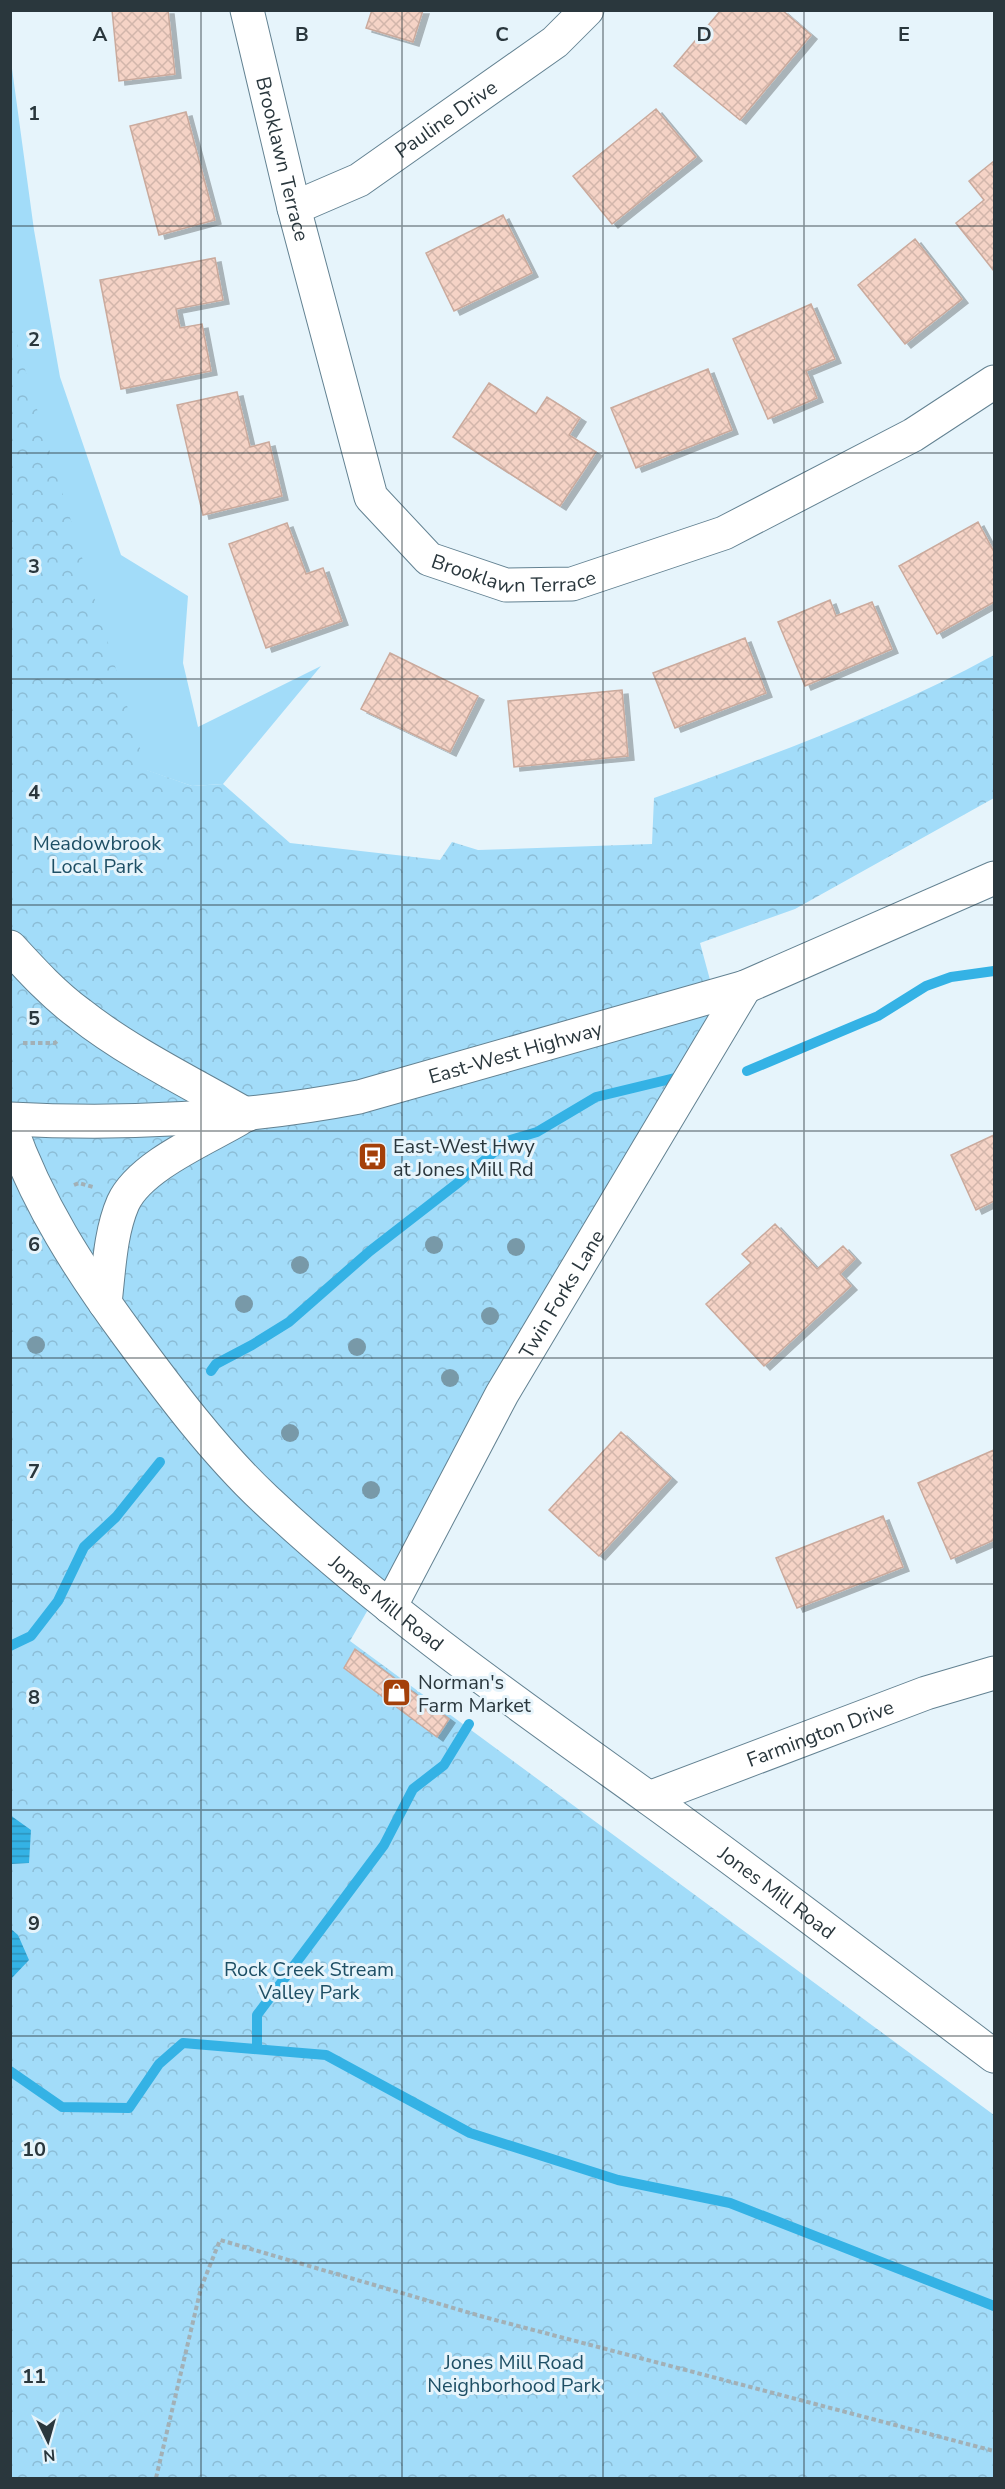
<svg xmlns="http://www.w3.org/2000/svg" width="1005" height="2489" font-family="'Nunito Sans',sans-serif">
	<defs>
		<pattern id="forest-crowns" width="20" height="18" patternUnits="userSpaceOnUse" patternTransform="scale(1.5)"><rect width="20" height="18" fill="#a2dcf9"/><path d="M2 6a3 3 0 1 1 6 0M12 15a3 3 0 1 1 6 0" fill="none" stroke="#8cbdd6"/></pattern>
		<pattern id="water-rules" width="6" height="5" patternUnits="userSpaceOnUse" patternTransform="scale(1.5)"><rect width="6" height="5" fill="#34b2e5"/><path d="M0 2.5h6" fill="none" stroke="#2c92bb"/></pattern>
		<pattern id="building-cross-hatch" width="8" height="8" patternUnits="userSpaceOnUse" patternTransform="scale(1.5)"><rect width="8" height="8" fill="#f5d3c6"/><path d="M0 0l8 8M0 8l8-8" fill="none" stroke="#d2b6ab"/></pattern>
		<filter id="shadow"><feDropShadow dx="6" dy="4" stdDeviation="0" flood-color="#0004"/></filter>
	</defs>
	<rect width="100%" height="100%" fill="#e6f4fb"/>
	<!-- grass -->
	<path fill="#a2dcf9" d="M10,54L34,230L60,377L121,555L188,596L183,663L198,727L321,666L223,784L192,786L114,759L11,884Z"/>
	<!-- forest -->
	<path fill="url(#forest-crowns)" d="M10,320L146,768L147,770L192,786L223,784L290,843L440,860L452,842L478,850L652,844L654,798C770,756 886,714 994,655V798L795,909L700,943L716,1002L350,1641L994,2115V2478H11Z"/>
	<!-- water -->
	<path fill="url(#water-rules)" d="M10,1815L31,1830L29,1863L11,1864Z
		M11,1929L18,1935L29,1960L11,1979Z"/>
	<g fill="none" stroke-linecap="round" stroke-linejoin="round">
		<!-- stream -->
		<path stroke="#34b2e5" stroke-width="10" d="M747,1071L878,1016L926,986L951,977L994,971
			M211,1371L216,1364L252,1345L289,1322L370,1251L459,1182L507,1141L537,1132L596,1097L679,1077
			M10,1646L31,1636L58,1601L84,1547L116,1517L160,1462
			M257,2049V2015L384,1845L413,1789L444,1765L469,1724
			M10,2071L62,2107L129,2108L159,2064L183,2043L326,2055L470,2133L618,2180L730,2203L994,2306"/>
	</g>
	<!-- building -->
	<path fill="url(#building-cross-hatch)" stroke="#caaa9d" stroke-width="1.5" filter="url(#shadow)" d="M112,10H168L175,74L119,81Z
		M372,10H423L413,42L366,28Z
		M721,10H782L811,35L740,120L674,66Z
		M656,109L696,157L612,224L573,176Z
		M186,112L215,220L159,235L130,126Z
		M994,161V271L956,223L984,200L969,181Z
		M503,215L532,273L454,311L426,253Z
		M915,239L962,299L905,344L858,285Z
		M215,258L223,300L176,309L180,328L202,324L211,371L121,389L100,280Z
		M811,304L835,359L806,371L817,398L768,419L733,339Z
		M708,369L732,430L636,468L611,408Z
		M489,383L536,414L547,397L580,418L569,435L596,452L560,506L453,437Z
		M237,392L250,447L269,442L282,496L203,515L177,405Z
		M978,522L994,552V602L937,634L899,566Z
		M287,523L306,574L323,568L342,621L266,648L229,544Z
		M830,600L836,616L872,602L892,649L805,686L778,622Z
		M745,638L766,693L675,728L653,673Z
		M390,653L478,696L450,752L361,709Z
		M622,690L628,756L514,767L508,701Z
		M994,1135V1201L976,1210L951,1155Z
		M775,1224L817,1269L843,1246L855,1259L840,1274L851,1286L764,1366L706,1304L751,1263L742,1254Z
		M621,1432L671,1478L599,1556L549,1510Z
		M994,1450V1540L951,1559L918,1483Z
		M883,1516L903,1567L797,1608L776,1558Z
		M355,1649L449,1719L437,1737L344,1668Z"/>
	<g fill="none" stroke-linecap="round" stroke-linejoin="round">
		<defs>
			<g id="minor">
				<path id="s1" d="M247,10L294,208L371,497L429,559L506,585L572,584L724,533L913,435L994,382"/>
				<path id="s2" d="M294,208L359,180L555,42L587,10"/>
				<path id="s3" d="M390,1607L502,1394L745,987"/>
				<path id="s4" d="M649,1798L926,1693L994,1673"/>
			</g>
			<g id="secondary">
				<path id="s5" d="M10,1126C37,1203 80,1270 128,1335C170,1392 214,1451 265,1499C383,1610 515,1702 646,1796C764,1881 878,1969 994,2056"/>
			</g>
			<g id="primary">
				<path d="M10,947C32,971 54,995 80,1014C128,1052 193,1084 247,1115"/>
				<path id="s6" d="M10,1119C127,1125 244,1119 359,1097L745,987L994,878"/>
				<path d="M105,1303C109,1270 110,1233 123,1203C140,1166 205,1139 239,1119"/>
			</g>
		</defs>
		<!-- minor casing -->
		<use href="#minor" stroke="#638292" stroke-width="35"/>
		<!-- secondary casing -->
		<use href="#secondary" stroke="#638292" stroke-width="35"/>
		<!-- primary casing -->
		<use href="#primary" stroke="#638292" stroke-width="35"/>
		<!-- path -->
		<path stroke="#a2b0b6" stroke-width="4" stroke-dasharray="4.5 3" stroke-linecap="butt" d="M23,1043H55L57,1041
			M74,1185L79,1183L93,1187
			M156,2478L201,2288L220,2240L484,2317L994,2451"/>
		<!-- minor -->
		<use href="#minor" stroke="#fff" stroke-width="33"/>
		<!-- secondary -->
		<use href="#secondary" stroke="#fff" stroke-width="33"/>
		<!-- primary -->
		<use href="#primary" stroke="#fff" stroke-width="33"/>
	</g>
	<!-- trees -->
	<g fill="#7899a8">
		<circle cx="434" cy="1245" r="9"/>
		<circle cx="516" cy="1247" r="9"/>
		<circle cx="300" cy="1265" r="9"/>
		<circle cx="244" cy="1304" r="9"/>
		<circle cx="490" cy="1316" r="9"/>
		<circle cx="36" cy="1345" r="9"/>
		<circle cx="357" cy="1347" r="9"/>
		<circle cx="450" cy="1378" r="9"/>
		<circle cx="290" cy="1433" r="9"/>
		<circle cx="371" cy="1490" r="9"/>
	</g>
	<!-- grid -->
	<path fill="none" stroke="#2a373d" stroke-width="1.5" stroke-opacity="0.55" d="M201,10V2478M402,10V2478M603,10V2478M804,10V2478M10,226H994M10,453H994M10,679H994M10,905H994M10,1131H994M10,1358H994M10,1584H994M10,1810H994M10,2036H994M10,2263H994"/>
	<!-- icons -->
	<defs>
		<symbol id="bus-square" viewBox="-11 -11 22 22"><rect x="-9" y="-9" width="18" height="18" rx="4" fill="#a44009" stroke="#e6f4fb"/><path d="M-5-6H5V4H4V6H2V4H-2V6H-4V4H-5ZM-3.5-4V0h7V-4ZM-3.5 1.2v1.5H-2V1.2ZM2 1.2v1.5H3.5V1.2Z" fill="#fff"/></symbol>
		<symbol id="shop-square" viewBox="-11 -11 22 22"><rect x="-9" y="-9" width="18" height="18" rx="4" fill="#a44009" stroke="#e6f4fb"/><path d="M-5-2.5h2.3a2.7 3.5 0 0 1 5.4 0H5L5.5 6h-11ZM-1.5-2.5h3a1.5 2.3 0 0 0-3 0Z" fill="#fff"/></symbol>
	</defs>
	<g fill-rule="evenodd">
		<use href="#bus-square" x="356" y="1140" width="33" height="33"/>
		<use href="#shop-square" x="380" y="1676" width="33" height="33"/>
	</g>
	<g text-anchor="middle" stroke-width="6" stroke-linejoin="round" paint-order="stroke">
		<!-- street labels -->
		<g font-size="20" fill="#2a373d" stroke="#e6f4fb">
			<text dy="7" stroke="none"><textPath href="#s2" startOffset="177">Pauline Drive</textPath></text>
			<text dy="7" stroke="none"><textPath href="#s1" startOffset="153">Brooklawn Terrace</textPath></text>
			<text dy="7" stroke="none"><textPath href="#s1" startOffset="675">Brooklawn Terrace</textPath></text>
			<text dy="7" stroke="none"><textPath href="#s6" startOffset="513">East-West Highway</textPath></text>
			<text dy="7" stroke="none"><textPath href="#s3" startOffset="357">Twin Forks Lane</textPath></text>
			<text dy="7" stroke="none"><textPath href="#s5" startOffset="615">Jones Mill Road</textPath></text>
			<text dy="7" stroke="none"><textPath href="#s4" startOffset="183">Farmington Drive</textPath></text>
			<text dy="7" stroke="none"><textPath href="#s5" startOffset="1101">Jones Mill Road</textPath></text>
		</g>
		<!-- park labels -->
		<g font-size="20" fill="#1e4f65" stroke="#e6f4fb">
			<text x="97" y="850">Meadowbrook<tspan x="97" dy="23">Local Park</tspan></text>
			<text x="309" y="1976">Rock Creek Stream<tspan x="309" dy="23">Valley Park</tspan></text>
			<text x="514" y="2369">Jones Mill Road<tspan x="514" dy="23">Neighborhood Park</tspan></text>
		</g>
		<!-- poi labels -->
		<g font-size="20" fill="#2a373d" stroke="#e6f4fb" text-anchor="start">
			<text x="393" y="1153">East-West Hwy<tspan x="393" dy="23">at Jones Mill Rd</tspan></text>
			<text x="418" y="1689">Norman's<tspan x="418" dy="23">Farm Market</tspan></text>
		</g>
	</g>
	<g font-size="20" text-anchor="middle" font-weight="bold" fill="#2a373d" stroke="#e6f4fb" stroke-width="6" stroke-linejoin="round" paint-order="stroke">
		<text x="100" y="41">A</text>
		<text x="302" y="41">B</text>
		<text x="502" y="41">C</text>
		<text x="704" y="41">D</text>
		<text x="904" y="41">E</text>
		<text x="34" y="120">1</text>
		<text x="34" y="346">2</text>
		<text x="34" y="573">3</text>
		<text x="34" y="799">4</text>
		<text x="34" y="1025">5</text>
		<text x="34" y="1251">6</text>
		<text x="34" y="1478">7</text>
		<text x="34" y="1704">8</text>
		<text x="34" y="1930">9</text>
		<text x="34" y="2156">10</text>
		<text x="34" y="2383">11</text>
	</g>
	<!-- border -->
	<rect width="1005" height="2489" fill="none" stroke="#2a373d" stroke-width="24"/>
	<!-- north arrow -->
	<g transform="translate(48 2441) rotate(175)" stroke="#e6f4fb" stroke-width="4.5" paint-order="stroke">
	<path d="M0-4.5L10 22L0 15L-10 22Z" fill="#2a373d"/>
	<text y="-9" font-size="16" font-weight="bold" text-anchor="middle" fill="#2a373d">N</text>
	</g>
</svg>
